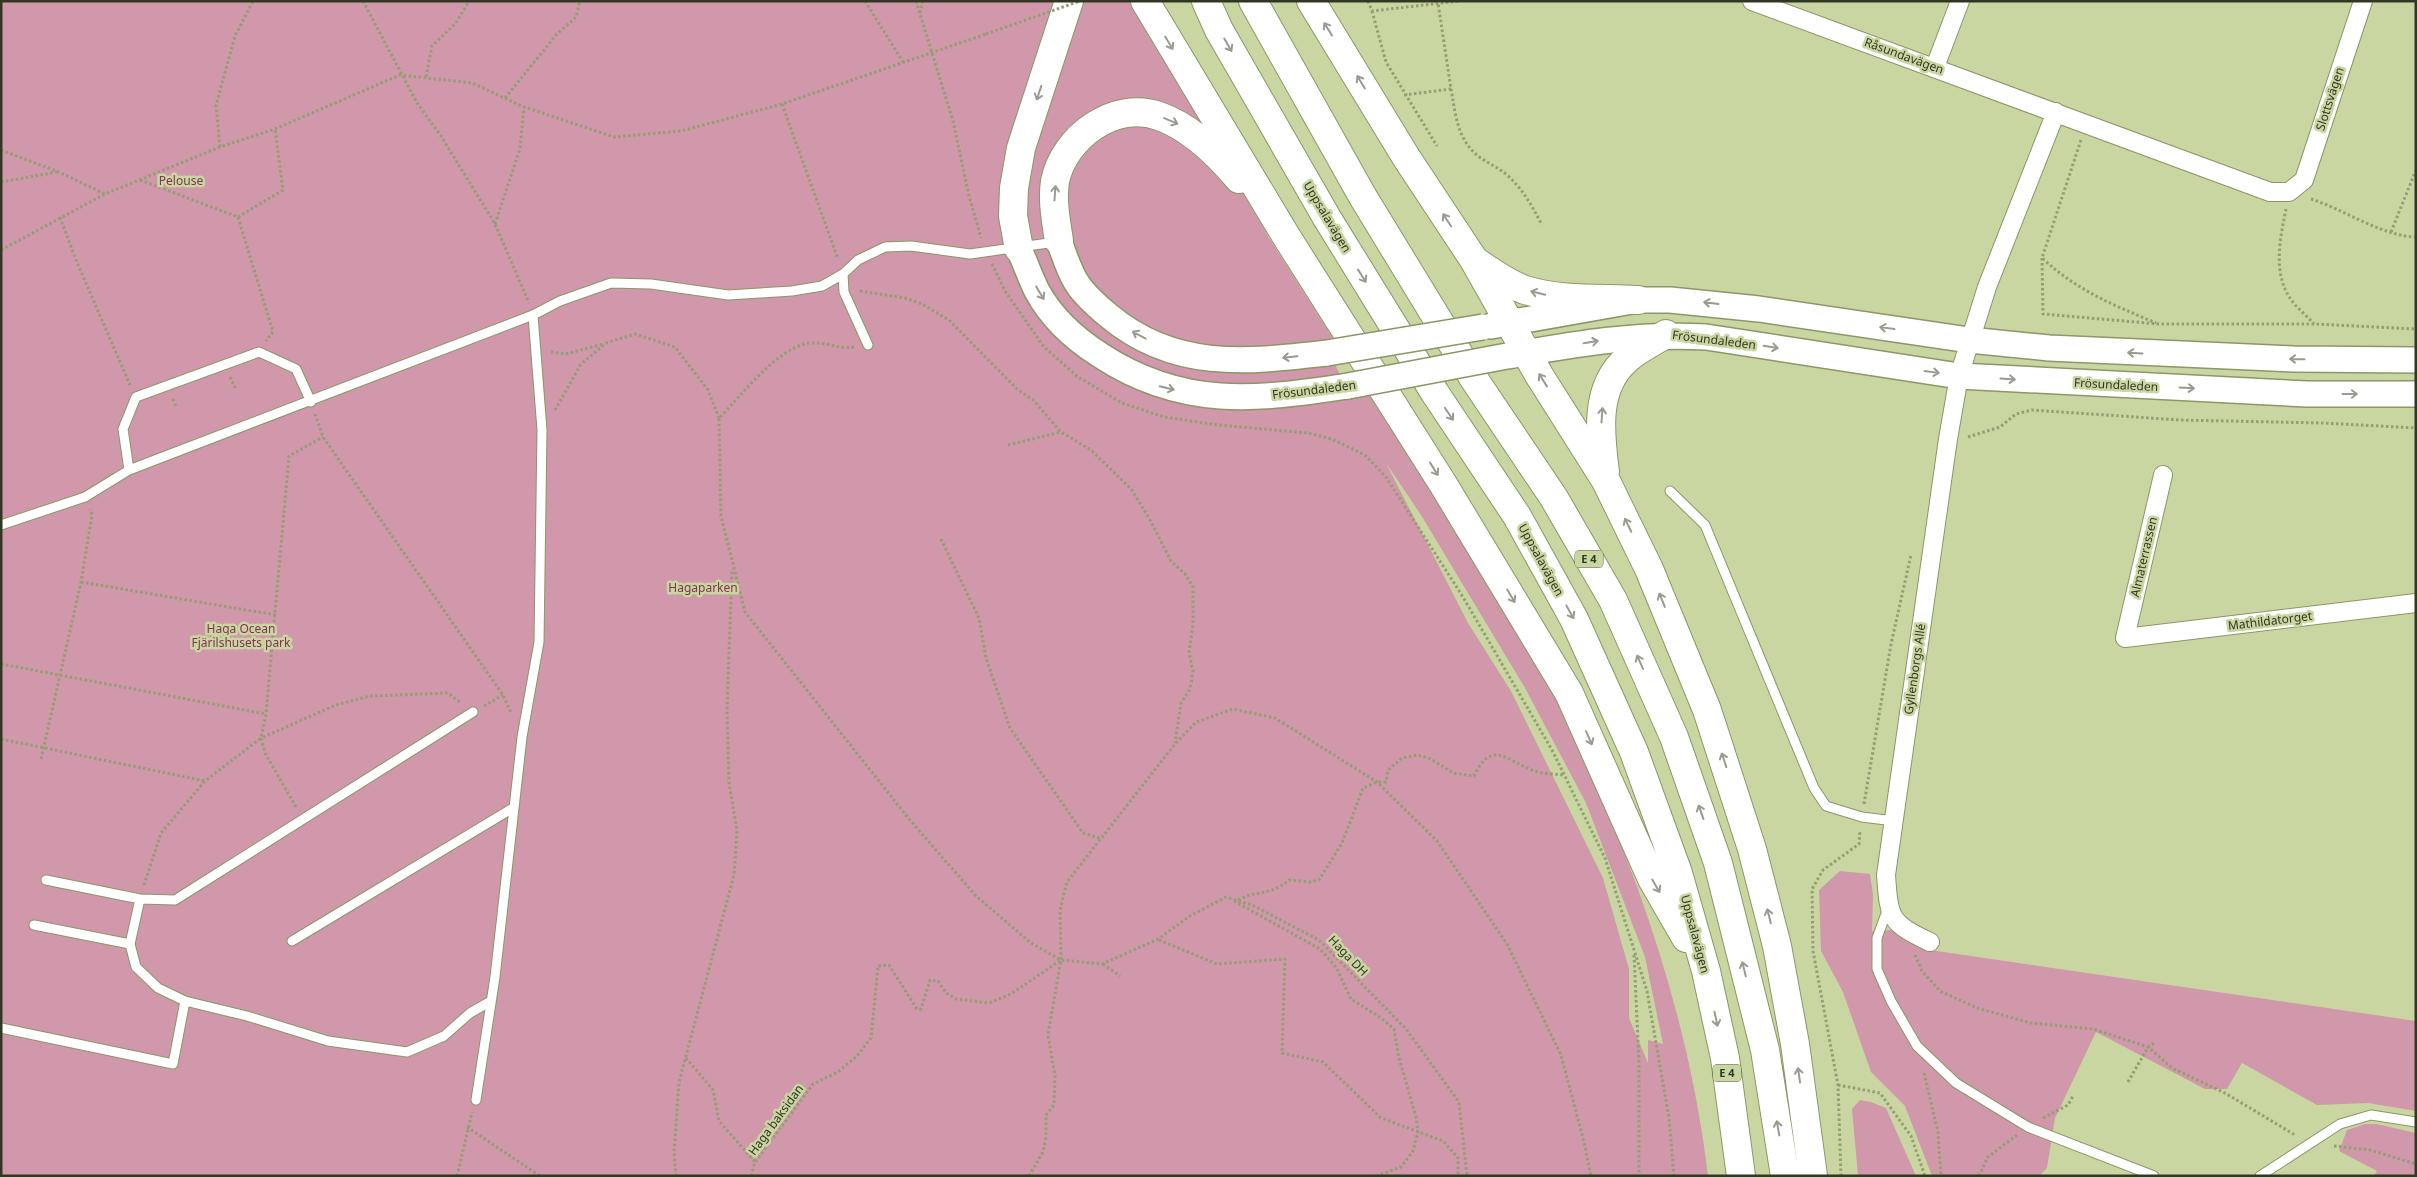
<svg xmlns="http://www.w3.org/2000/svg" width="2417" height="1177" font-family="'Noto Sans',sans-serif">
	<rect width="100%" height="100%" fill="#cad6a2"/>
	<!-- green -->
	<path fill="#d098aa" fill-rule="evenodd" d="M1,1H1147L1269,238L1334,340L1323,341L1351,396L1369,395C1419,469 1468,543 1513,621C1526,644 1542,668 1554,692C1628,844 1688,1007 1708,1176H1ZM1386,463L1421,515L1525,688L1586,803L1645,957L1663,1044L1648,1040V1063L1629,1018V969L1603,878L1511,691L1468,623Z
		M1840,871L1870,874L1873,895L1872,931L1892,930L1930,950L2416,1021V1111L2368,1103L2317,1105L2242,1063L2227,1089H2205L2096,1032L2055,1118L2047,1168L2039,1176H1932L1905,1106L1871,1072L1843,992L1821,951L1819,890Z
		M1860,1100L1871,1102L1886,1108L1916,1176H1858L1852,1109Z
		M2365,1124H2377L2416,1133V1176H2374L2377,1171L2339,1151L2347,1130Z"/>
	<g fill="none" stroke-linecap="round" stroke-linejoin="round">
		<defs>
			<path id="lane" d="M843,274L844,292L868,345
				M129,470L123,429L136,397L259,352L296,369L311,402
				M1670,491L1705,525L1814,788L1826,806L1862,817L1894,821
				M1,525L85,497L129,470L533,315L560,301L611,283L651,284L728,295L792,291L822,286L843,274L858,260L885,247L911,246L970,254L1056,242
				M46,880L140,899L130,944L136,967L158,988L185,1001L247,1016L328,1041L407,1052L444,1036L470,1013L491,1001
				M140,899L175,900L473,712
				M1888,908L1877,938V969L1891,1001L1917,1046L1956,1083L2028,1127L2154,1176
				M34,925L130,944
				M292,941L513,808
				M1,1028L173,1064L185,1001
				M476,1100L495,977L522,737L539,642L542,430L533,315
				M2260,1176L2340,1124L2371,1115L2416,1122"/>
			<path id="street" d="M1752,1L2270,192H2289L2304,180L2363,1
				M1935,67L1960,1
				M2163,475L2125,638L2416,603
				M1930,942C1890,923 1889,919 1886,875L1948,439L1959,376L1987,287L2056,112"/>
			<path id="secondary" d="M1059,241C1064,254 1068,268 1075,280C1082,293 1098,307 1109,316C1175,371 1247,362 1327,353
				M1019,249C1025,262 1030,277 1037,291C1051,317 1075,339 1100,355C1182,409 1256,400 1348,386
				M1491,326L1638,300H1670L1759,309L1969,340L2049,348L2294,359L2416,360
				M1508,356C1574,344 1639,333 1706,337L1959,376L2307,394H2416"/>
			<path id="highway" d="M1145,1L1286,236L1443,484L1569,693L1652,879L1686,938
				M1206,1L1219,30L1327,218L1435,393L1517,516L1574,619L1634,752L1678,873L1706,971L1725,1058L1741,1176
				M1253,1L1363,197L1474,379L1554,498L1613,600L1674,737L1718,863L1765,1050L1785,1176
				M1311,1L1406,157L1474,260L1539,375L1606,481L1649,569L1707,710L1752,849L1777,946L1795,1044L1813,1176
				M1059,241C1056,221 1052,201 1055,181C1064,137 1115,100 1159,116C1190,127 1218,154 1239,179
				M1019,249L1013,216L1014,188L1021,148L1069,1
				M1478,263C1493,273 1508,284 1525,290C1561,301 1602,298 1638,300
				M1605,472C1600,434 1594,387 1627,359C1638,349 1653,342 1666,334"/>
		</defs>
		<!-- lane casing -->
		<use href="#lane" stroke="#8b9766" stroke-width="11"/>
		<!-- street casing -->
		<use href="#street" stroke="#8b9766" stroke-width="20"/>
		<!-- secondary casing -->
		<use href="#secondary" stroke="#8b9766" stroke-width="28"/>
		<!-- highway casing -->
		<use href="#highway" stroke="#8b9766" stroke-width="30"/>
		<!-- path -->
		<path stroke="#949d74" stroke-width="3" stroke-dasharray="2.5 2.5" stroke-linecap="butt" d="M363,1L417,103L441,136L495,224L529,303
			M865,1L903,62
			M916,1L953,121L968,192L981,238
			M1368,1L1372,11L1459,1
			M1372,11L1386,62L1437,146
			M920,13L923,1
			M426,77L432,46L456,23L469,1
			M1451,89C1454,106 1456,126 1465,141C1477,161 1492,162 1507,175C1523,189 1532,206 1542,225
			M1404,95L1451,89L1438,3
			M505,98L557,34L576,17L580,1
			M782,104L838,259
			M2081,140L2042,258C2078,291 2111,304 2156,323
			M220,147L216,105L235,36L253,1
			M1,150L59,172L105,194L220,147L275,129L400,75L472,83L524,107L614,137L681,131L782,104L986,34
			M140,180L238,217L273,332L266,341
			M1,182L57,172
			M2311,199C2343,209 2384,237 2416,237
			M2286,209C2280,239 2272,274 2292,301C2298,309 2307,316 2314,324
			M60,217L76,260L130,385
			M238,217L283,190L275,129
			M495,224L520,149L524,107
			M2391,232L2416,170
			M1,250L105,194
			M2042,258L2043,314L2159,324H2314L2416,329
			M992,264L1005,291L1044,347L1078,377L1122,403L1164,417L1218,425L1308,433L1332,439L1365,455L1386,477L1463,597L1552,750L1605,858L1647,991L1669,1118L1674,1176
			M860,291L905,298L922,304L949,320L1017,389L1033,400L1061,432L1091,450L1131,489L1149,518L1171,561L1185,574L1193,587V625L1189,653L1193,671L1190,689L1181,703L1175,743
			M854,347C839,350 825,341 809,343C777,348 742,395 719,418L721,516L745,612L909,819L976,896L1031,943L1061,960L1102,964L1158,939L1190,916L1226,897L1252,905L1319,940L1406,1029L1459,1102L1467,1176
			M551,352L566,354L603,344
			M230,377L235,388
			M173,399L176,407
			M555,410L581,364L606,343L635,334L675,347L708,390L719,418
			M315,414L323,437L503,695L511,713
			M1968,437L2000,427L2016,414L2032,410L2180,420L2323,423L2416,428
			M1008,445L1061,432
			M941,539L979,618L986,658L1010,728L1083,833L1102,839
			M81,582L276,615
			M1,664L266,714
			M484,706L503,695
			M1,739L205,781
			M41,759L81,582L92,515L90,509
			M1864,804L1891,644L1911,555
			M296,807L265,753L261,738L336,705L370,696L448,693L461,703
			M144,885L161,833L205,781L261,738L266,714L289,456L323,437
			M1238,900C1256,890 1271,896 1289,880L1311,882L1319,880L1342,843L1363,788L1377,782H1386L1388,770L1402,758L1418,755L1431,759L1453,773L1474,776C1491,740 1505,759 1532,770C1541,774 1554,774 1564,775
			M1234,901L1320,949L1336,967L1351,999L1381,1018L1394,1029L1399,1058L1416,1117L1418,1132L1413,1151L1401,1167L1376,1176
			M1159,940L1217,964L1285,959L1282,1053L1323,1062L1381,1118L1443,1141L1458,1158V1176
			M1634,955L1639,1063V1176
			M1915,955L1922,971L1940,991L1977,1008L2031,1023L2093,1029L2148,1047L2172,1068L2225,1093L2295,1135
			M1103,964L1120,976
			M686,1058L713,1090L719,1121L755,1162
			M1924,1073L1938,1132L1941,1176
			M2128,1082L2148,1047L2154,1043
			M1838,1085L1880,1093L1911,1136L1925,1176
			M2043,1118L2068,1105L2073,1096
			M467,1127L540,1176
			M2334,1146L2370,1150L2416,1164
			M457,1176L472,1112
			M676,1176L674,1153L679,1082L734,875L737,831L729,783L727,710L732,569
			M751,1176L755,1162L813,1084L838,1072L857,1056L871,1038L878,966L889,965L917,1009H921L930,980L938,981L946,993L956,999L989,1003L1011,994L1061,960
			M1029,1176L1043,1152L1046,1137V1115L1054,1105L1055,1076L1048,1035L1061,960L1060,910L1067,882L1175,744L1196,722L1233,709L1275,718L1377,782L1437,841L1507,944L1561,1055L1584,1142L1591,1176
			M1841,1176L1838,1085L1813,951L1812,889L1823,870L1859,844L1860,830
			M1979,1176L1988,1157L2017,1135"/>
		<!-- lane -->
		<use href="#lane" stroke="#fff" stroke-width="9"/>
		<!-- street -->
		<use href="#street" stroke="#fff" stroke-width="18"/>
		<!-- secondary -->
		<use href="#secondary" stroke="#fff" stroke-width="25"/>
		<!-- highway -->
		<use href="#highway" stroke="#fff" stroke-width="28"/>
		<defs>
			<path id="secondary-bridge" d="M1327,353L1483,327
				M1348,386L1507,356"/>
		</defs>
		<!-- secondary-bridge casing -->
		<use href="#secondary-bridge" stroke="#8b9766" stroke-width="28" stroke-linecap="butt"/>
		<!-- path-bridge -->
		<path stroke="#949d74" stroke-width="3" stroke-dasharray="2.5 2.5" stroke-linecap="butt" d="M986,34L1080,1"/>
		<!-- secondary-bridge -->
		<use href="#secondary-bridge" stroke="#fff" stroke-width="25"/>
	</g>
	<!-- one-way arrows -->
	<defs><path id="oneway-shaft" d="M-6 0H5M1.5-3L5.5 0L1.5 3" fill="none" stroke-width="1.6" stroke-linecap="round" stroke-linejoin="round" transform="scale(1.25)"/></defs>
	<g stroke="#989b90">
		<use href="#oneway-shaft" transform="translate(1328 29) rotate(-122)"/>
		<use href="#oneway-shaft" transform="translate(1169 43) rotate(59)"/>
		<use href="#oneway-shaft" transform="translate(1228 45) rotate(60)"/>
		<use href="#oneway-shaft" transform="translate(1361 82) rotate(-121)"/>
		<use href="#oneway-shaft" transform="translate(1039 93) rotate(108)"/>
		<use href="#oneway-shaft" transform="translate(1171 121) rotate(23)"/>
		<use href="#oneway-shaft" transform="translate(1055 193) rotate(-86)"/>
		<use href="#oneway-shaft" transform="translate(1447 220) rotate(-123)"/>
		<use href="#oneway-shaft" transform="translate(1362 276) rotate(58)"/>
		<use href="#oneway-shaft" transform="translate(1040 293) rotate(59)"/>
		<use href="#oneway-shaft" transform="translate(1538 293) rotate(-166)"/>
		<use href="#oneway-shaft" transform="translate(1711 303) rotate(-173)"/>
		<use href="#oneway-shaft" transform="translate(1887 328) rotate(-172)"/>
		<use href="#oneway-shaft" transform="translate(1139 335) rotate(-152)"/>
		<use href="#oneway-shaft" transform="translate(1591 342) rotate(-9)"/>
		<use href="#oneway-shaft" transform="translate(1771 347) rotate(9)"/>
		<use href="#oneway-shaft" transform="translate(2135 353) rotate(-177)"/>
		<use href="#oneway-shaft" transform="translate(1290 357) rotate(174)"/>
		<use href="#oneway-shaft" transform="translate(2297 359) rotate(-179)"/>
		<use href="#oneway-shaft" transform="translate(1932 372) rotate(8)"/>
		<use href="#oneway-shaft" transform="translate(2008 379) rotate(4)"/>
		<use href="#oneway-shaft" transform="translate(1543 380) rotate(-122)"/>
		<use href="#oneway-shaft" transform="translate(1167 388) rotate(14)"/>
		<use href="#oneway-shaft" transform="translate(2187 388) rotate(3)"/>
		<use href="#oneway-shaft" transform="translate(2350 394)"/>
		<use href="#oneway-shaft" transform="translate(1449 414) rotate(56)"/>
		<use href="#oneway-shaft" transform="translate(1602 415) rotate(-86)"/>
		<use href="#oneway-shaft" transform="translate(1434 469) rotate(58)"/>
		<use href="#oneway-shaft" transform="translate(1628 525) rotate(-116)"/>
		<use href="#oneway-shaft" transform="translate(1511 596) rotate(59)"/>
		<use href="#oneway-shaft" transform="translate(1662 600) rotate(-112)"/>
		<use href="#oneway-shaft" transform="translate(1570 612) rotate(61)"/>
		<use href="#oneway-shaft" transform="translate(1640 662) rotate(-114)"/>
		<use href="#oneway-shaft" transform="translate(1589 738) rotate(66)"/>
		<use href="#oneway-shaft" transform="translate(1724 760) rotate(-108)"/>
		<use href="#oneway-shaft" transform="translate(1701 812) rotate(-109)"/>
		<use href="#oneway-shaft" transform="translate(1656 886) rotate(60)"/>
		<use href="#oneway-shaft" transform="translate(1769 916) rotate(-104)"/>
		<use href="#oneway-shaft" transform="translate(1744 969) rotate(-104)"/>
		<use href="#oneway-shaft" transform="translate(1716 1019) rotate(78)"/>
		<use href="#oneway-shaft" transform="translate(1799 1075) rotate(-98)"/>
		<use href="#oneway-shaft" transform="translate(1778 1128) rotate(-100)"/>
	</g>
	<g text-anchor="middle" stroke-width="5" stroke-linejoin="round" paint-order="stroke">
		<!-- shield labels -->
		<g fill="#cad6a2" stroke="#606748" stroke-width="1">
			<rect x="1575" y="550.5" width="28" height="17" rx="4"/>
			<rect x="1713" y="1064.5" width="28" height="17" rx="4"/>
		</g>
		<g font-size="11" font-weight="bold" fill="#323722">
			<text x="1589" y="563">E 4</text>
			<text x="1727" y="1077">E 4</text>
		</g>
		<!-- street labels -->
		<g font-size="12" fill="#323722" stroke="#cad6a2">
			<text transform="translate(1904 56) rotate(20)" y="4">Råsundavägen</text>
			<text transform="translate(2330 99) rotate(-72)" y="4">Slottsvägen</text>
			<text transform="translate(1327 217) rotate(59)" y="4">Uppsalavägen</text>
			<text transform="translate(1714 340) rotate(7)" y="4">Frösundaleden</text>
			<text transform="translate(2116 385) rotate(3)" y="4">Frösundaleden</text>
			<text transform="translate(1314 390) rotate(-7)" y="4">Frösundaleden</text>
			<text transform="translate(2144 557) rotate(-77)" y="4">Almaterrassen</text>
			<text transform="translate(1541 560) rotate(61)" y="4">Uppsalavägen</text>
			<text transform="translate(2270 621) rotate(-7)" y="4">Mathildatorget</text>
			<text transform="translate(1915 669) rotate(-82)" y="4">Gyllenborgs Allé</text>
			<text transform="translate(1695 934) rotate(75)" y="4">Uppsalavägen</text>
			<text transform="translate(1348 956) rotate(46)" y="4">Haga DH</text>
			<text transform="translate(776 1120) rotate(-54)" y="4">Haga baksidan</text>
		</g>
		<!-- park labels -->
		<g font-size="12" fill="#833252" stroke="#cad6a2">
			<text x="181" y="185">Pelouse</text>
			<text x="703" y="592">Hagaparken</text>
			<text x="241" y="633">Haga Ocean<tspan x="241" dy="14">Fjärilshusets park</tspan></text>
		</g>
	</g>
	<!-- border -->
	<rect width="2417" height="1177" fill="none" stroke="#323722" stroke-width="5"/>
</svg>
